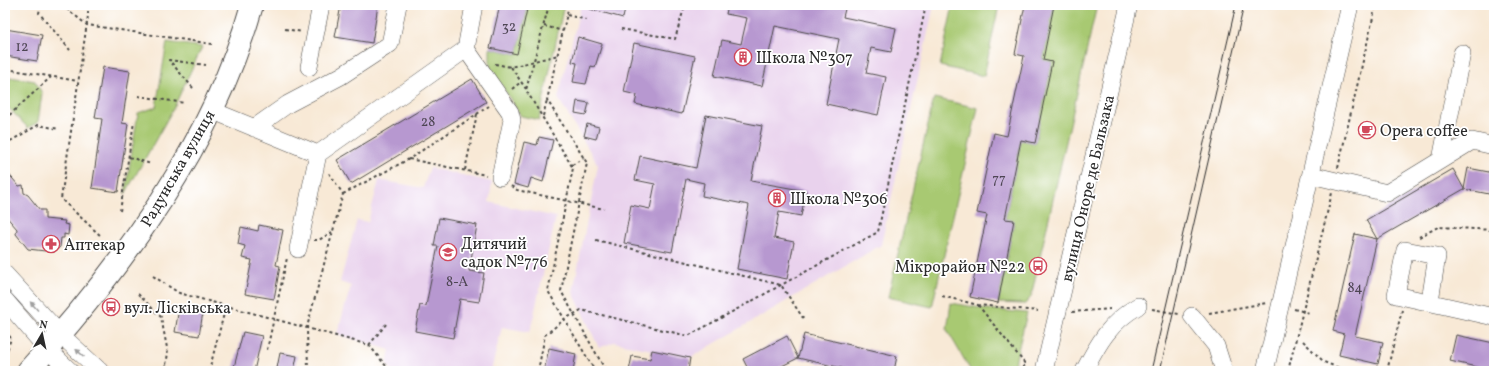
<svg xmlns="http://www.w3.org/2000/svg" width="1499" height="376" font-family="Vollkorn,serif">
	<rect width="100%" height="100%" fill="#fff"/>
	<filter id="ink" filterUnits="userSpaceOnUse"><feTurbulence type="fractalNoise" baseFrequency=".025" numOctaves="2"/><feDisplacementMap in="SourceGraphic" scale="8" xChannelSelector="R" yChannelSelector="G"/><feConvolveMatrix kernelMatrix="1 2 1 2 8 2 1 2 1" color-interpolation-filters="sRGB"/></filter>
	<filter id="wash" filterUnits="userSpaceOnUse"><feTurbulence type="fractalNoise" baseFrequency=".012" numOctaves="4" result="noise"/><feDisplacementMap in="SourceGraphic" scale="16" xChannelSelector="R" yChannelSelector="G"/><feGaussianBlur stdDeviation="0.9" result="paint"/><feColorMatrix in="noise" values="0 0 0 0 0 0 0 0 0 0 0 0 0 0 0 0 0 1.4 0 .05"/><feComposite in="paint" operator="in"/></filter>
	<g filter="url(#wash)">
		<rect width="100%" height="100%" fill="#f8e9d6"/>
		<!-- built -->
		<path fill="#e9d2ed" d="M581,5H934L881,245L690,358L614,342L599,348L573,292L598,165L558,98Z
			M430,168L492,182L489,202L556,217L530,332L502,327L491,371H393L387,364L390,350L337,334L351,286L340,282L357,220L368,222L379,180L423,188Z"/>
		<!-- green -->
		<path fill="#a8c972" stroke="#6a7a4e" d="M528,5H564L539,120L521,116L490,67V48L517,54Z
			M953,5H999L984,76L940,66Z
			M1054,5H1097L1031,297L1025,304L998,303L1014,221L1005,219L1021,140L1035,143L1052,62L1043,60Z
			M167,42L202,47L173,109L125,194L138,113L156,107Z
			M10,77L35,81L42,93L38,122L28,128L5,104Z
			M934,98L978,108L932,307L888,297Z
			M951,303L986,309L1027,313L1013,371H971L947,330Z"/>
		<g id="blocks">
			<!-- building -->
			<path fill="#b798d0" d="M341,5H378L372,43L335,37Z
				M500,5H528L517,54L490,48Z
				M587,5H626L623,18L586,8Z
				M728,5H846L843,17L896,28L891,52L871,48L866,73L886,77L878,115L826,104L839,39L775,26L762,86L714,76L722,40L741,44L747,18L726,14Z
				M1025,5H1054L1043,60L1052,62L1035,143L1021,140L1005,219L1014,220L998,303L970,297L987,215L977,213L994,133L1007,136L1024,56L1015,54Z
				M5,29L42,35L37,61L5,56Z
				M578,37L602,44L595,67L591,66L586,84L573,82L577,63L572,62Z
				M634,43L695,56L682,114L635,104L637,95L624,92Z
				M103,67L130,71L122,123L128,124L118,192L92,188L102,119L95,118Z
				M472,79L486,102L351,184L337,160Z
				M577,101L589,103L586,115L575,113Z
				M706,115L762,126L751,181L806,191L801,216L779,212L774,238L794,242L787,279L737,269L749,205L702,196L704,183L686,179L672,252L624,243L631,205L650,209L655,184L635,180L640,156L696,168Z
				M587,124L599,127L596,139L584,136Z
				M539,137L553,140L543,182L531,178L528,188L514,184L524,142L537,145Z
				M1468,168L1494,173V195L1464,189Z
				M1453,169L1464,189L1377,239L1366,220Z
				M5,170L19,186L23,185L24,193L28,195L40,210H45V219L65,221L64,224L69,225L68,235L64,234V238H61L60,247L54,252L28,249L16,234L17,229L5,215Z
				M439,218L477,225L469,271L484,273L479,302L460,299L453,338L415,331L420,305L426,306L428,295L438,246H434Z
				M259,225L283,230L276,265L280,266L274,299L245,294L252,260L242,258L245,246L238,244L241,227L258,231Z
				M1355,234L1377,239L1355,336L1383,342L1378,364L1339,355L1344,334L1333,331Z
				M179,308L203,312L199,336L175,332Z
				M243,332L262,336L254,371H233Z
				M804,334L897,356L894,371H855L798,358Z
				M1456,335L1494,343V371L1450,361Z
				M787,336L798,358L772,371H749L743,359Z
				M549,348L576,354L573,371H544Z
				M652,350L690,358L688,371H629L632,356L650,359Z
				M280,353L297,356L294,371L277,368Z"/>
		</g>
	</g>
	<g filter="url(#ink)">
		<use href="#blocks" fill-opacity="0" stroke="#4a4845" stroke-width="1"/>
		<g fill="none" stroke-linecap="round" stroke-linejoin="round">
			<defs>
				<path id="minor" d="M466,49L510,112L512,120L500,177
					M309,67L321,5
					M211,110L318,154
					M254,128L288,104L341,76L390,44L398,5
					M1441,160L1462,53
					M1311,175L1387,193L1472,141L1494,146
					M298,249L318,154L466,49L474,5
					M5,274L60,334L100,371
					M5,300L47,349L70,371
					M1430,301L1437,256L1405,250L1396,295L1494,317
					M1192,316L1216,346L1224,371
					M1044,371L1129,5
					M1084,371C1098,344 1110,322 1138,306
					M1265,371L1350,5"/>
				<path id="major" d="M28,371C123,266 213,144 252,5"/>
			</defs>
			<!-- minor casing -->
			<use href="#minor" stroke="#4a4845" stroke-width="18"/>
			<!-- major casing -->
			<use href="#major" stroke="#4a4845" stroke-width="24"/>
			<!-- path -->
			<path stroke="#4a4845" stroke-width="2" stroke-dasharray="3 3" stroke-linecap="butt" d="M41,5L39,13L70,50
				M62,5L87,25L212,44
				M88,5V16L61,199L102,237
				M549,5L526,90L573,168L548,291L595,371
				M569,5L547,100L587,163L561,291L606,371
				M567,15L587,20
				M544,26L563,31
				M285,29L302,32
				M621,29L675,39L685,5
				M495,64L511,67L558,55
				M511,67L526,89
				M5,81L7,69L78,81
				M193,88L169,60L206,65
				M512,89L521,82
				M138,96L185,103
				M543,116L547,100
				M5,119L51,77
				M5,144L38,125L59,129
				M129,157L151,164
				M409,159L486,175
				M572,165L584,158
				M1338,168L1376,5
				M465,170L477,114
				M511,186L517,190L604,209
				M343,194L409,159L489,106
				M120,211L134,122
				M1419,237L1438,227L1494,230
				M314,240H319L332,232
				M596,240L781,285L803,318
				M153,276L179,293L369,345L390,371
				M138,294L161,317L168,353L165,371
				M942,296L978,305L1038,311
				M978,305L1026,365L1016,371
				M1152,309L1179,314
				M1294,309L1310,313
				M1072,312L1110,309
				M1209,313L1266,303
				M5,331L11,338L5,358
				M1303,341L1324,362L1346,371
				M369,345L387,323
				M267,350L287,258
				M209,371L226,306
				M308,371L307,327L343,194L329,173
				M538,371L545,335L565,319L581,310L688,336L878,232L926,5
				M1288,371L1332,193
				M1387,371L1402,310"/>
			<!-- minor -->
			<use href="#minor" stroke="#fff" stroke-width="17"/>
			<!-- major -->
			<use href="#major" stroke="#fff" stroke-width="22"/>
			<!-- tram -->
			<path stroke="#2b2b2b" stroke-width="1" d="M1151,371L1236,5
				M1160,371L1244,5"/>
		</g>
		<!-- one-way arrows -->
		<defs><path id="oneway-solid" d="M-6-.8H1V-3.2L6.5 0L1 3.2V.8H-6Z"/></defs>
		<g fill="#a0a0a0">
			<use href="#oneway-solid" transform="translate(34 306) rotate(-132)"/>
			<use href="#oneway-solid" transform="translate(80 353) rotate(-138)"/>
		</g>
	</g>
	<!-- icons -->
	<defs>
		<symbol id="building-ring" viewBox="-11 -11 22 22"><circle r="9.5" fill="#fff" stroke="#d1495b" stroke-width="1.5"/><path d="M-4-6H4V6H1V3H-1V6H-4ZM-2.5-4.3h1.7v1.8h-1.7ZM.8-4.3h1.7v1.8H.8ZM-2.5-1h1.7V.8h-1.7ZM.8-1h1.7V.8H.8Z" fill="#d1495b"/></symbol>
		<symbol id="cafe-ring" viewBox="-11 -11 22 22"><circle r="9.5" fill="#fff" stroke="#d1495b" stroke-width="1.5"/><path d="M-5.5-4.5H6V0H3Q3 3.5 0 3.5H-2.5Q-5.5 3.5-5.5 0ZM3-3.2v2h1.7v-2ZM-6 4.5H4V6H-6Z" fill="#d1495b"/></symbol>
		<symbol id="pharmacy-ring" viewBox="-11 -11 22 22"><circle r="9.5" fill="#fff" stroke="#d1495b" stroke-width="1.5"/><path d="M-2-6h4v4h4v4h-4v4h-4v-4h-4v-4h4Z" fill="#d1495b"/></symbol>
		<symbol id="school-ring" viewBox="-11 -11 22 22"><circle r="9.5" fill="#fff" stroke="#d1495b" stroke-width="1.5"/><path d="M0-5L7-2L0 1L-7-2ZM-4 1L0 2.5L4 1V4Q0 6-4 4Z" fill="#d1495b"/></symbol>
		<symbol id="bus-ring" viewBox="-11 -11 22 22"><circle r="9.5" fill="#fff" stroke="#d1495b" stroke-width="1.5"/><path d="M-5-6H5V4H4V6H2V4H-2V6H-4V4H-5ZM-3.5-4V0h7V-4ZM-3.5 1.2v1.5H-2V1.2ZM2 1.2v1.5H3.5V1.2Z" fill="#d1495b"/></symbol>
	</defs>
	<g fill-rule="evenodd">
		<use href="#building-ring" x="733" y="47" width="20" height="20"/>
		<use href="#cafe-ring" x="1357" y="120" width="20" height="20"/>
		<use href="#building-ring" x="767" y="188" width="20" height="20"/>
		<use href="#pharmacy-ring" x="41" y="234" width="20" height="20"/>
		<use href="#school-ring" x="438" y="242" width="20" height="20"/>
		<use href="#bus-ring" x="1028" y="256" width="20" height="20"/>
		<use href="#bus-ring" x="101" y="297" width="20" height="20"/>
	</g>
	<g text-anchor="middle" stroke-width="3.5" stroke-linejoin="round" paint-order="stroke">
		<!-- number labels -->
		<g font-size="14" fill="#4e4654">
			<text x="509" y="31">32</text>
			<text x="22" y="51">12</text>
			<text x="428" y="126">28</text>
			<text x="999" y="183">77</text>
			<text x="457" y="286">8-А</text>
			<text x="1355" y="292">84</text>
		</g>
		<!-- poi labels -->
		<g font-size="16" fill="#2b2b2b" stroke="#fff" text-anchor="start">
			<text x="756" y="63">Школа №307</text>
			<text x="1380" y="136">Opera coffee</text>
			<text x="790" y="204">Школа №306</text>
			<text x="461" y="249">Дитячий<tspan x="461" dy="18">садок №776</tspan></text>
			<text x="64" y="250">Аптекар</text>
			<text x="1025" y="272" text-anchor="end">Мікрорайон №22</text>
			<text x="124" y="313">вул. Лісківська</text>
		</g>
		<!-- street labels -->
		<g font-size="16" fill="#2b2b2b" stroke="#fff">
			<text transform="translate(177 168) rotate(-60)" y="6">Радунська вулиця</text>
			<text transform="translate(1087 188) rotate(-77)" y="6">вулиця Оноре де Бальзака</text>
		</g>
	</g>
	<!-- margin -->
	<rect width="1499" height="376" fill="none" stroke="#fff" stroke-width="20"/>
	<!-- north arrow -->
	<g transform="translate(42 334) rotate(9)" stroke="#ffffff" stroke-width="3" paint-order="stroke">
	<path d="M0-3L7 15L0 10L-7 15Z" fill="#2b2b2b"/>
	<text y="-6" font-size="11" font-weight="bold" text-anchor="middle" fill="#2b2b2b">N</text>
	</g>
</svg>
